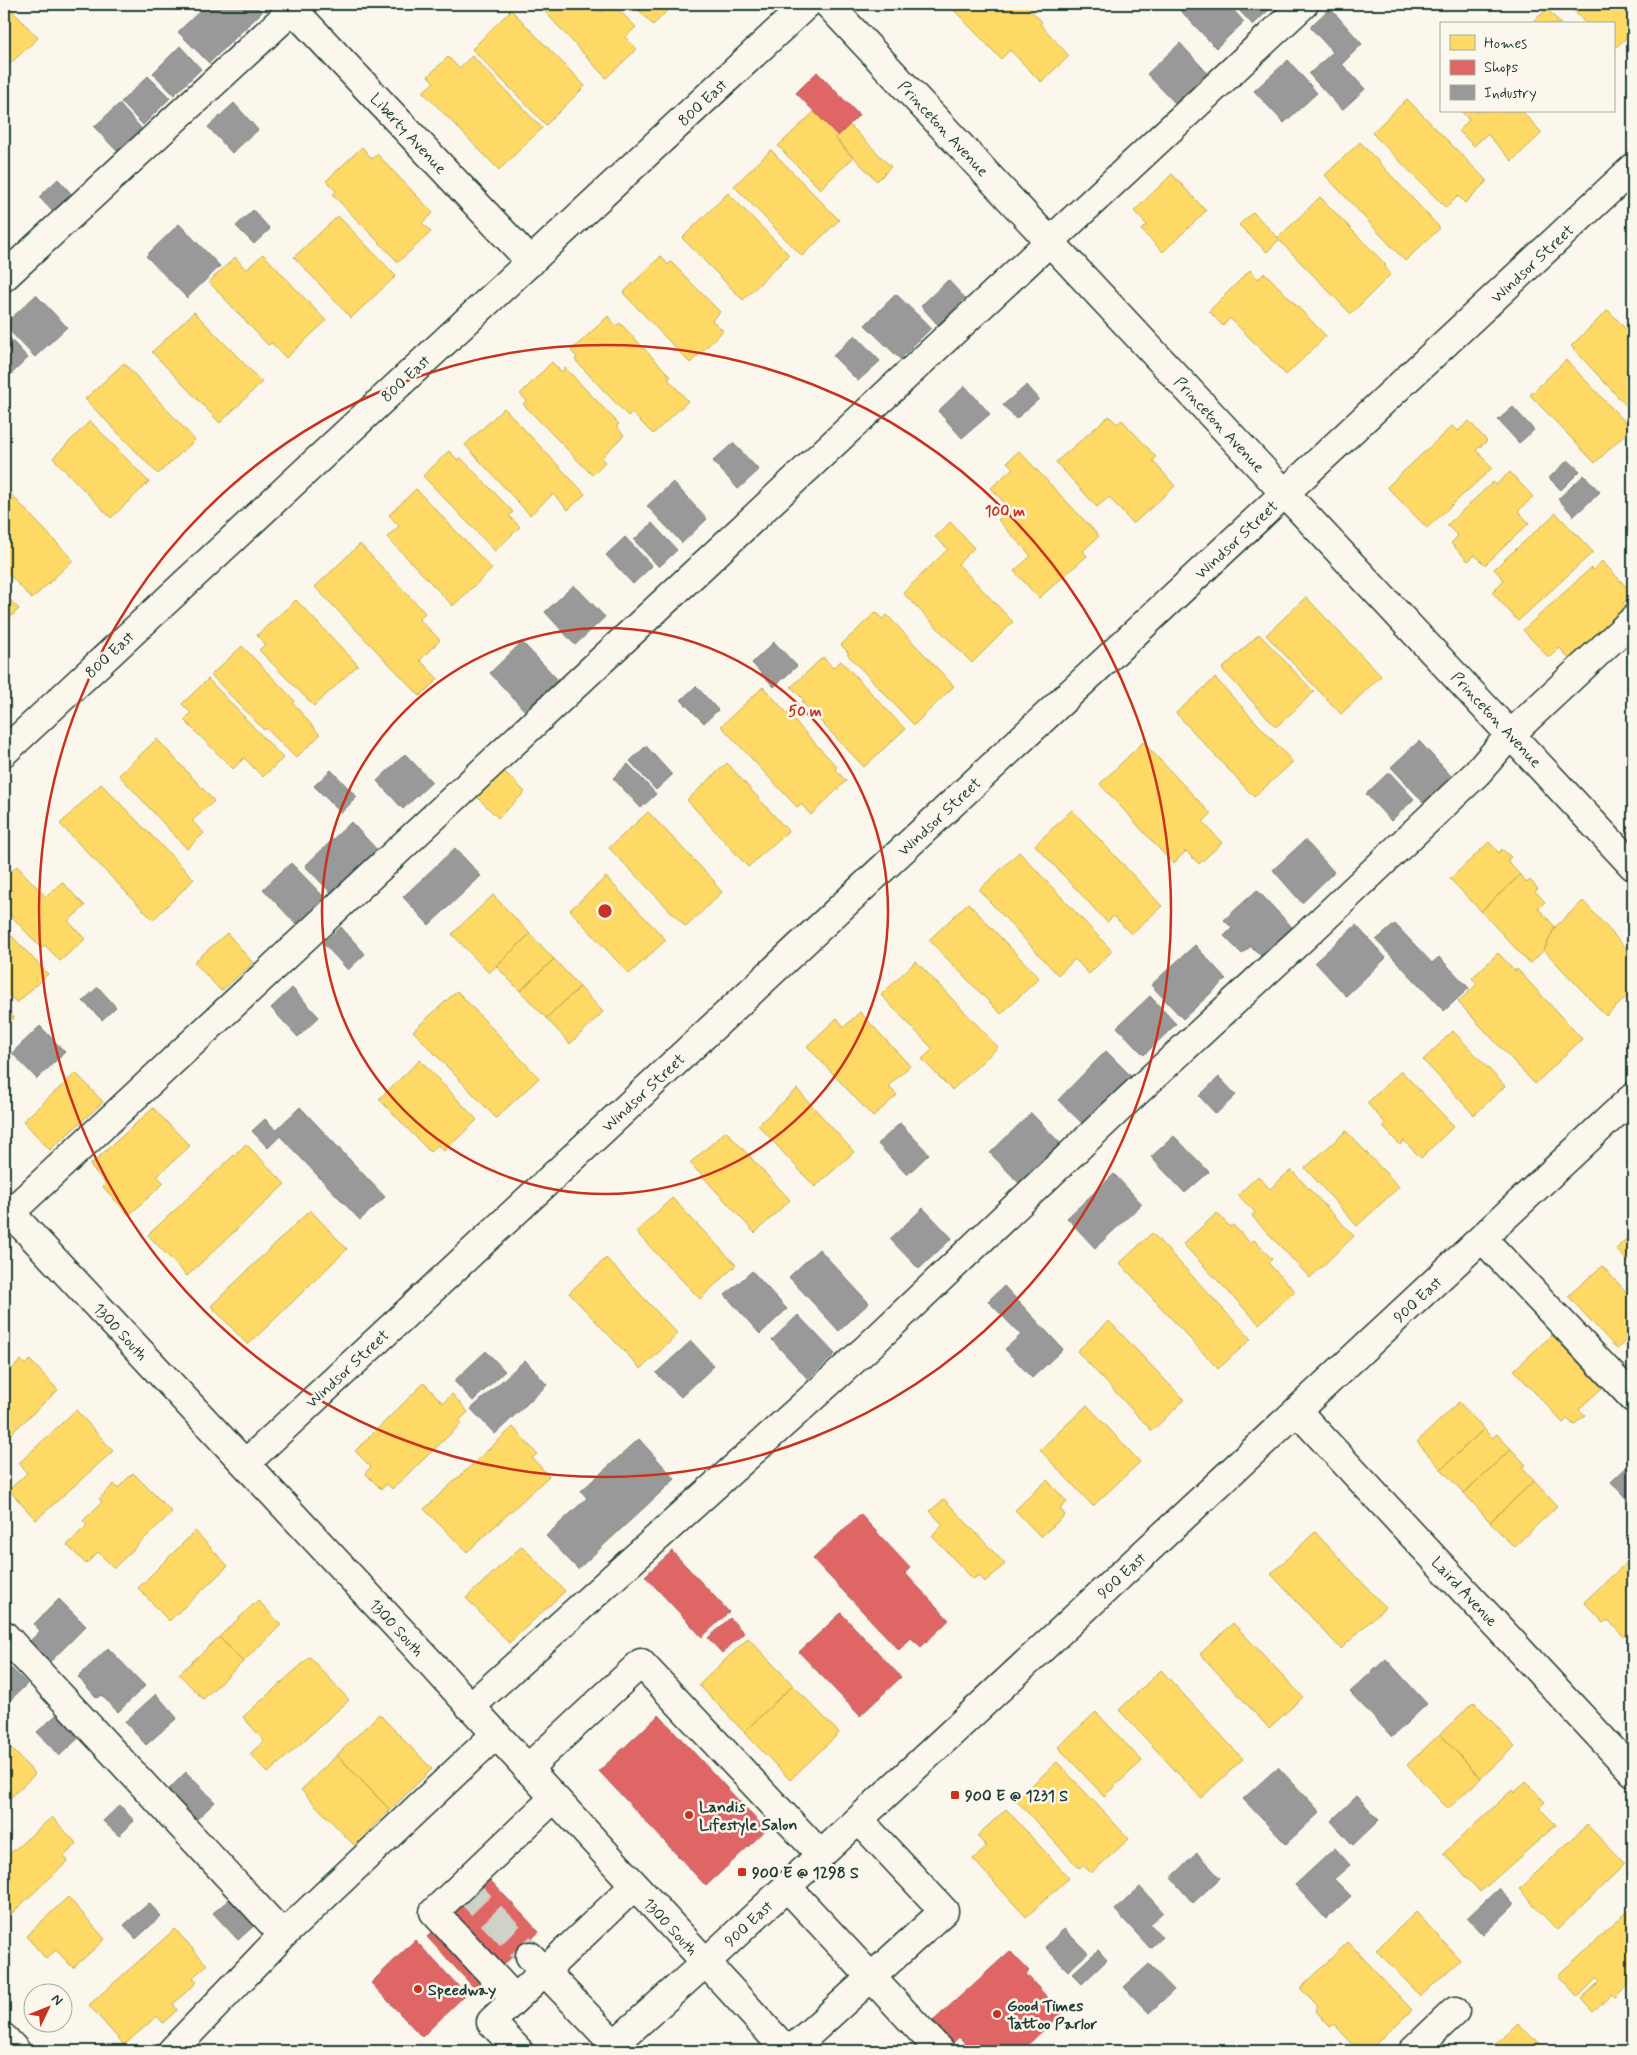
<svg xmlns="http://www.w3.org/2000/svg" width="1637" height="2055" font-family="Mynerve,sans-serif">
	<rect width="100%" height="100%" fill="#fbf7ec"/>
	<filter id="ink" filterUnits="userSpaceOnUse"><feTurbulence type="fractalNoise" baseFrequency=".02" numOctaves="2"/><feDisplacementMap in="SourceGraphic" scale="10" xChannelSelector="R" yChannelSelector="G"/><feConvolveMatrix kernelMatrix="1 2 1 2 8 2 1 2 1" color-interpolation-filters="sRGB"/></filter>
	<g filter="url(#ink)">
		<!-- homes -->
		<path fill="#ffd966" stroke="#bcaa57" d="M4,4H6L38,38L4,69Z
			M41,4H52L46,9Z
			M538,4H593L601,12L613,4L636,27L625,37L637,49L606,78Z
			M633,4H666L670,8L653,25Z
			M948,4H1025L1042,22L1040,24L1069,56L1041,82L1010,50L1001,59Z
			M1568,4H1631L1633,6V32L1613,50V24H1586Z
			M1547,9L1561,24H1531Z
			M511,10L585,86L546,125L472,49Z
			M472,56L542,128L499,170L423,92L434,82L428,76L448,57L459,68Z
			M1407,99L1487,181L1465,203L1458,196L1446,208L1372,133Z
			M815,111L838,136L835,138L853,158L820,189L778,146Z
			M1461,111H1522L1542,133L1512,161L1487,134L1474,146L1459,131L1469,120Z
			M850,125L891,167L877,181L835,138Z
			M1360,142L1440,228L1405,261L1325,175Z
			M362,147L372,159L377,154L433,213L422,223L431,232L398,262L333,195L336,191L326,181Z
			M771,150L839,220L802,256L734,186Z
			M1172,174L1206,211L1163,252L1141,230L1147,225L1134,211Z
			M728,193L789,255L743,300L682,238Z
			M1320,197L1386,265L1384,266L1391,274L1351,314L1279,240L1267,252L1239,225L1253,212L1278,238Z
			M338,216L396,276L351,318L294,257Z
			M263,254L326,321L286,358L272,343L268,345L209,282L235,257L246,270Z
			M661,256L668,265L671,262L720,312L712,320L723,331L690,363L623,293Z
			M1250,270L1258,279L1265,273L1326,336L1286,375L1230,318L1223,326L1209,311Z
			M1633,288V299L1628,293Z
			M1608,310L1633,337V413L1571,346Z
			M194,312L262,382L220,423L152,352Z
			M608,316L616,326L620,323L671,377L668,379L688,401L653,434L632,413L628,416L575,360L577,357L571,351Z
			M1566,360L1631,428L1595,463L1530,395Z
			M552,362L562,372L565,368L619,424L616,426L624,435L601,458L605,462L592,475L523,404L527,401L520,394Z
			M124,363L195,440L158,474L85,399Z
			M504,408L585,494L568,510L553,494L530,515L465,445Z
			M1109,416L1117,424L1122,420L1156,457L1153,461L1175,486L1133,524L1109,497L1097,507L1056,462Z
			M90,421L149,482L111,518L53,458Z
			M1469,421L1487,441L1476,450L1492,468L1427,528L1387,487L1452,426L1458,431Z
			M449,451L458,460L460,457L513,512L509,516L520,527L495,551L423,476Z
			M1019,451L1099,536L1083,551L1087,556L1039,598L1014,571L1031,556L998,520L1010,509L991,488L1013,468L1007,462Z
			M1510,472L1533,497L1518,511L1529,523L1485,565L1475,555L1468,561L1451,543L1458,536L1447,525L1493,482L1496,485Z
			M4,487L73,560L32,599L4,569Z
			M416,489L492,569L453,606L387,537L399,526L389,515Z
			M1556,513L1593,552L1518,621L1492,592L1504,580L1494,569Z
			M950,522L974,548L958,564L1013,622L972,663L903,593L948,549L935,537Z
			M360,544L425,613L419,619L440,640L420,660L438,679L420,696L315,587Z
			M1602,561L1633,594L1623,603L1629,610L1570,660L1560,648L1549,658L1523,630L1591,568L1593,570Z
			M4,586L11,595L8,598L19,609L4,623Z
			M1306,597L1381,676L1341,714L1266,635Z
			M296,600L358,665L314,706L259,650L265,645L257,635Z
			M876,612L882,619L887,615L954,686L914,725L847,654L849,653L841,645Z
			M1259,634L1314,692L1276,727L1222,669Z
			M242,646L295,701L293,703L320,735L296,758L266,728L264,730L211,675Z
			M823,657L833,668L841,661L905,729L864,767L802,702L804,700L791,687Z
			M1215,678L1293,762L1254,797L1176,713Z
			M208,679L283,758L263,777L244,758L233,769L184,720L191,713L182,704Z
			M763,687L837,767L835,769L846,781L811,815L801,804L797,807L721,726Z
			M157,739L214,801L192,821L204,833L187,849L119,775Z
			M1143,742L1211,814L1203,822L1222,843L1199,864L1186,851L1173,864L1100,784Z
			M727,763L788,831L748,867L687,800Z
			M503,770L525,792L498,818L476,796Z
			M101,784L194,879L153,920L60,824Z
			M1072,810L1162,906L1131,934L1114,916L1107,922L1035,845Z
			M648,812L715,882L714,883L722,892L686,927L609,848Z
			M1489,842L1499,853L1502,849L1511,857L1507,861L1520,875L1481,911L1450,879Z
			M1019,852L1112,951L1089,974L1075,959L1058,975L979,890Z
			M17,866L46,897L62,882L85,906L68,921L85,939L60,961L45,945L41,948L4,908V878Z
			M1520,875L1527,883L1530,880L1538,889L1535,891L1545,902L1538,908L1555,927L1544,950L1530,964L1481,911Z
			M606,877L666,940L629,974L570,910Z
			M493,895L530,934L489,973L452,934Z
			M1583,901L1633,956V991L1606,1016L1544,950L1555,927Z
			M968,903L1039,978L1001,1014L929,940Z
			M4,928L48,974L17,1003L4,990Z
			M227,933L253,963L221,991L194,962Z
			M530,934L554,959L520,991L496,966Z
			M1498,953L1515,971L1517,969L1582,1039L1535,1084L1458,1002L1477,984L1472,978Z
			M554,959L580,987L546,1018L520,991Z
			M916,961L998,1047L952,1090L922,1059L933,1049L881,995Z
			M580,987L603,1012L570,1044L546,1018Z
			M457,991L539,1078L496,1118L413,1031Z
			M4,1007L14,1018L4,1028Z
			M860,1012L910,1066L888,1086L897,1095L873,1117L807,1046L837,1018L844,1027Z
			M1453,1031L1505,1086L1474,1115L1423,1060Z
			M420,1060L477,1120L444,1151L438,1145L430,1152L379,1099Z
			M1401,1071L1454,1126L1421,1158L1404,1141L1400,1145L1383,1127L1386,1124L1367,1103Z
			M76,1073L103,1102L50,1150L23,1121Z
			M797,1089L854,1152L815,1187L758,1125Z
			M153,1108L190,1146L157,1176L164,1183L129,1215L103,1187L106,1184L90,1165Z
			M726,1131L790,1200L755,1233L690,1163Z
			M1346,1131L1399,1187L1357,1226L1305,1168Z
			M246,1144L285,1184L187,1276L148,1235Z
			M1291,1170L1354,1236L1310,1278L1252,1216L1255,1212L1238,1195L1258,1176L1270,1189Z
			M672,1198L736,1265L700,1299L636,1232Z
			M310,1210L347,1249L248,1345L211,1306Z
			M1217,1213L1230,1227L1233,1225L1250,1243L1254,1240L1272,1259L1268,1263L1295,1291L1259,1324L1183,1244Z
			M1633,1232V1267L1616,1249Z
			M1152,1233L1251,1339L1218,1369L1120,1263Z
			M606,1258L678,1334L641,1369L569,1293Z
			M1602,1266L1633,1299V1341L1630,1337L1617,1349L1568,1296Z
			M1109,1321L1184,1400L1152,1431L1077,1351Z
			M1552,1335L1602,1388L1579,1409L1585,1415L1574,1425L1567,1419L1563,1423L1514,1370Z
			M21,1360L25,1365L30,1360L58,1390L4,1440V1377Z
			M424,1383L443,1403L452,1394L468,1412L459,1421L462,1423L392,1489L387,1484L381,1489L365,1473L371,1467L355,1451Z
			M1459,1402L1484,1429L1441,1469L1417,1442Z
			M1087,1405L1140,1462L1093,1506L1040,1450Z
			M76,1410L113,1451L36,1520L9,1490L27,1473L19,1463Z
			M513,1427L537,1454L532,1458L549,1476L467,1552L424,1509Z
			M1484,1429L1492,1438L1497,1434L1511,1449L1464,1493L1441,1469Z
			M1511,1449L1526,1465L1522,1468L1534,1481L1490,1522L1464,1493Z
			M133,1473L172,1512L114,1568L98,1552L86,1564L67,1545L87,1525L83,1521L102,1502L99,1499L114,1484L118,1488Z
			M1047,1480L1067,1502L1060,1509L1065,1515L1041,1537L1015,1510Z
			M1534,1481L1557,1506L1514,1547L1490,1522Z
			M944,1499L1005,1564L985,1582L979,1575L973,1579L932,1536L943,1525L930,1511Z
			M195,1531L228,1566L169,1621L138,1588Z
			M1315,1532L1385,1607L1341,1649L1271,1574Z
			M522,1546L565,1591L509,1643L466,1598Z
			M1625,1564L1633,1573V1629L1624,1637L1608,1620L1604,1623L1584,1602Z
			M258,1600L281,1625L243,1662L219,1637Z
			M1233,1623L1303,1697L1269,1728L1200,1654Z
			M219,1637L243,1662L203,1699L179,1674Z
			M748,1638L793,1685L744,1732L699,1685Z
			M310,1657L349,1700L268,1773L250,1754L264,1741L243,1717Z
			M1161,1670L1243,1759L1201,1798L1119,1710Z
			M793,1685L839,1733L790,1780L744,1732Z
			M1474,1702L1515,1746L1481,1778L1440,1734Z
			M1096,1712L1142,1761L1104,1796L1058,1747Z
			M379,1714L432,1769L390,1810L337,1755Z
			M1440,1734L1481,1778L1448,1809L1407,1765Z
			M5,1741L35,1774L4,1804V1742Z
			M337,1755L390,1810L354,1845L301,1790Z
			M1057,1762L1129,1839L1091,1873L1083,1865L1079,1868L1016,1800Z
			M1526,1782L1545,1802L1539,1808L1556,1825L1480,1892L1444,1853L1512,1790L1514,1793Z
			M1006,1809L1069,1878L1026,1917L973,1859L987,1847L977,1836Z
			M52,1817L77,1844L64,1856L68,1861L10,1915L4,1908V1859Z
			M1587,1825L1625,1864L1557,1930L1519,1889Z
			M68,1897L105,1939L73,1968L56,1950L46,1959L26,1936Z
			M1633,1907V1980L1615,1997L1612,1994L1593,2012L1581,1999L1600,1981L1597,1978L1578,1997L1558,1975Z
			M1416,1912L1460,1960L1421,1996L1376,1950Z
			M175,1929L207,1965L193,1977L197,1982L173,2004L177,2010L163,2023L157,2016L124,2045L89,2005Z
			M1348,1942L1412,2010L1368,2051H1359L1334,2024L1330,2027L1315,2010L1318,2006L1300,1988Z
			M1518,2023L1545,2051H1488Z"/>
		<!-- shops -->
		<path fill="#e06666" stroke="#a65a57" d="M817,72L859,115L838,136L796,93Z
			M860,1514L910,1568L905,1573L949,1620L921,1647L911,1638L899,1650L813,1559Z
			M672,1551L729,1612L702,1637L645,1576Z
			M841,1613L901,1677L860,1716L799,1652Z
			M730,1618L744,1633L722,1653L708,1638Z
			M659,1715L766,1830L706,1886L599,1771Z
			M489,1879L539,1932L476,1990L427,1937Z
			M415,1940L466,1994L422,2037L371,1983Z
			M1010,1951L1029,1971L1026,1974L1058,2009L1060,2007L1064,2011L1021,2051H972L959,2037L953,2043L933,2021Z
			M701,2047H717L720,2051H696Z"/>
		<!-- industry -->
		<path fill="#999" stroke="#747d7b" d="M207,4H254L262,12L209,63L178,32Z
			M1185,4H1228L1244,22L1216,48L1179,9Z
			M1233,4H1275L1253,25Z
			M1330,8L1362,44L1342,64L1365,89L1342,110L1309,74L1333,52L1310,27Z
			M1180,43L1211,77L1179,107L1147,74Z
			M180,46L201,69L174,95L153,73Z
			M1288,60L1317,93L1284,123L1254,91Z
			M148,76L170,98L143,125L121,102Z
			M234,103L258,130L232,153L208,127Z
			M119,104L141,128L117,151L94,127Z
			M58,179L75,198L57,216L39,197Z
			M253,210L270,229L254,244L236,226Z
			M179,224L220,266L187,298L146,256Z
			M948,280L965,298L938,325L921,306Z
			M896,294L931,328L900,359L865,325Z
			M36,295L67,327L35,357L4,325Z
			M4,332L28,358L4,381Z
			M855,335L880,361L858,381L833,356Z
			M1027,385L1039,399L1016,419L1003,405Z
			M965,386L990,414L962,438L938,411Z
			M1513,407L1534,430L1519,443L1498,420Z
			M733,443L759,470L738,489L713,461Z
			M1568,460L1580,471L1561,490L1549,478Z
			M1584,475L1600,492L1574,516L1558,499Z
			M673,482L707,519L682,543L647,506Z
			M652,523L677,550L659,567L634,540Z
			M625,537L652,566L633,584L606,555Z
			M574,585L605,617L575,645L545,612Z
			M522,642L559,681L526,712L490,673Z
			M774,642L797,666L774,687L752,663Z
			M696,686L718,710L704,723L681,700Z
			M1419,741L1453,778L1425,804L1391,767Z
			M646,746L672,775L656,790L630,761Z
			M405,754L432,782L403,809L377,781Z
			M628,764L656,794L641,808L613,778Z
			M331,770L357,797L341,813L314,786Z
			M1389,772L1414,799L1391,821L1366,794Z
			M351,822L380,853L334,896L305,866Z
			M1305,840L1334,872L1302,903L1273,870Z
			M455,848L481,876L429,925L403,897Z
			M291,863L324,897L296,924L263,889Z
			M1257,890L1292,927L1261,956L1251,946L1242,954L1224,936L1232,928L1224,920Z
			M1395,924L1432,963L1439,957L1469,988L1444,1011L1376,940Z
			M1356,925L1386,958L1346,996L1315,962Z
			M341,927L365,954L348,970L323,943Z
			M1195,945L1226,979L1183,1019L1151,985Z
			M98,987L116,1007L102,1020L83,1001Z
			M292,988L319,1017L298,1037L271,1008Z
			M1150,996L1176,1024L1144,1055L1117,1027Z
			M40,1026L65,1052L37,1079L12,1053Z
			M1106,1051L1131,1076L1110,1097L1113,1100L1084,1125L1058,1100Z
			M1219,1077L1236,1095L1216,1114L1199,1096Z
			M300,1107L385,1197L360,1220L280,1136L268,1148L252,1131L265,1119L276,1130Z
			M1031,1113L1060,1143L1019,1183L990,1153Z
			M900,1123L929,1154L907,1175L878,1144Z
			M1174,1136L1209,1172L1185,1193L1151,1157Z
			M1114,1174L1142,1204L1095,1248L1067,1218Z
			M923,1208L952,1238L919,1269L890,1239Z
			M819,1249L869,1303L839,1331L789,1277Z
			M752,1271L787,1309L760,1334L725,1295Z
			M1004,1286L1063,1349L1032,1378L1005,1349L1021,1335L988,1301Z
			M798,1315L835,1354L808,1379L772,1340Z
			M691,1341L714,1366L681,1397L656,1373Z
			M486,1351L505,1371L473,1401L454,1381Z
			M525,1360L547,1385L495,1434L471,1409Z
			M639,1439L675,1479L578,1569L546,1536L587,1498L581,1491Z
			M1633,1461V1506L1611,1482Z
			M59,1599L86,1626L46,1666L25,1646L40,1631L34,1624Z
			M108,1648L145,1686L118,1712L101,1695L97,1698L78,1677Z
			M1386,1659L1427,1704L1392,1737L1350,1692Z
			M11,1668L27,1684L4,1706V1675Z
			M156,1694L177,1718L146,1745L125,1722Z
			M63,1709L84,1733L59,1756L37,1732Z
			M1278,1767L1320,1812L1286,1844L1243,1799Z
			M186,1772L215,1802L194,1822L166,1792Z
			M1357,1796L1379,1820L1353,1845L1331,1821Z
			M120,1805L134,1821L119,1836L103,1821Z
			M1335,1848L1350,1865L1334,1879L1351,1896L1326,1919L1295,1885Z
			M1197,1853L1220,1878L1193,1903L1171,1878Z
			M1140,1887L1163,1912L1150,1924L1162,1937L1150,1948L1115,1910Z
			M1499,1888L1514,1905L1483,1935L1467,1918Z
			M232,1897L256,1924L238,1940L213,1913Z
			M149,1903L161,1916L136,1939L124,1925Z
			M1064,1929L1088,1953L1068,1971L1045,1947Z
			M1098,1950L1107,1960L1082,1984L1072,1974Z
			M1149,1964L1174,1990L1149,2013L1124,1987Z"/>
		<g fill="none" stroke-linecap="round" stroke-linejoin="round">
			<!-- minor-tunnel -->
			<path stroke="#cfd2c7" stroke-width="28" stroke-dasharray="28 14" stroke-linecap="butt" d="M462,1885L530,1956"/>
			<defs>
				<path id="minor" d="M288,4L531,262
					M828,4L1633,866
					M4,277L299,4
					M4,752L807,4
					M4,1206L405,1635L787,2051
					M10,1213L1304,4
					M1482,1238L1633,1398
					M1297,1411L1633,1772
					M246,1463L1633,168
					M4,1635L283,1935
					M470,1707L867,1348L1129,1099L1319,923L1477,773L1511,734L1545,702L1633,620
					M527,1769L641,1663L821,1855
					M787,1887L940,2051
					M530,1956L614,2044
					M515,1999L434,1912L554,1798
					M4,2038L16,2051
					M172,2051L283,1935L496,1734
					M519,2051L491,2022L634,1886
					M607,2051L705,1963L1633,1097
					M790,2051L944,1911L859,1820
					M1413,2051L1455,2011"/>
			</defs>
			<!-- minor casing -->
			<use href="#minor" stroke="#1f3d34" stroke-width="31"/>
			<!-- minor -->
			<use href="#minor" stroke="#fbf7ec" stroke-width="28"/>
		</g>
	</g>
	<!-- distance rings -->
	<g fill="none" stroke="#c8321e" stroke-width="2.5">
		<circle cx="605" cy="911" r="283"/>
		<circle cx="605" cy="911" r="566"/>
	</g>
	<!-- markers -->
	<g fill="#c8321e" stroke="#fbf7ec" stroke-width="2">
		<rect x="950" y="1790" width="10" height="10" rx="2.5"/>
		<circle cx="689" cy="1815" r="5"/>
		<rect x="737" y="1867" width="10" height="10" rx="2.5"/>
		<circle cx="418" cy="1989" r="5"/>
		<circle cx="997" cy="2014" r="5"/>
	</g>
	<g text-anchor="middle" stroke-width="5" stroke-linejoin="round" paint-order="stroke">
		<!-- street labels -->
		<g font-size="16" fill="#1f3d34" stroke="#fbf7ec">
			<text transform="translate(702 102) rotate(-43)" y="6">800 East</text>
			<text transform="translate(944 128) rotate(47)" y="6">Princeton Avenue</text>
			<text transform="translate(409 133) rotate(47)" y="6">Liberty Avenue</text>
			<text transform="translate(1532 263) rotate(-43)" y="6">Windsor Street</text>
			<text transform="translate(405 378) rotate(-43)" y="6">800 East</text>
			<text transform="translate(1220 424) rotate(47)" y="6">Princeton Avenue</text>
			<text transform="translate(1236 539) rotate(-43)" y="6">Windsor Street</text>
			<text transform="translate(109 654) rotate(-43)" y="6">800 East</text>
			<text transform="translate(1497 719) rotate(47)" y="6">Princeton Avenue</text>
			<text transform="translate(939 816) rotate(-43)" y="6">Windsor Street</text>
			<text transform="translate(643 1092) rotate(-43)" y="6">Windsor Street</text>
			<text transform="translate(1417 1299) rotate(-43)" y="6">900 East</text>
			<text transform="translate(121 1331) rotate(47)" y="6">1300 South</text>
			<text transform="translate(347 1368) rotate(-43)" y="6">Windsor Street</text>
			<text transform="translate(1121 1575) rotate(-43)" y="6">900 East</text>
			<text transform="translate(1465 1591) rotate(47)" y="6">Laird Avenue</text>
			<text transform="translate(397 1627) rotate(47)" y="6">1300 South</text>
			<text transform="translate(748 1923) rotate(-43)" y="6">900 East</text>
			<text transform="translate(671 1926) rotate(47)" y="6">1300 South</text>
		</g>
		<!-- poi labels -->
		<g font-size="16" font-weight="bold" fill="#1f3d34" stroke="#fbf7ec" text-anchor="start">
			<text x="965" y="1801">900 E @ 1231 S</text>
			<text x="699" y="1812">Landis<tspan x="699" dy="18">Lifestyle Salon</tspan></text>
			<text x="752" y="1878">900 E @ 1298 S</text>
			<text x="428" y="1995">Speedway</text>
			<text x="1007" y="2011">Good Times<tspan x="1007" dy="18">Tattoo Parlor</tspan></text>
		</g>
	</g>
	<circle cx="605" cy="911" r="8" fill="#c8321e" stroke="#fbf7ec" stroke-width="2.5"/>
	<g font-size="15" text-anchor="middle" font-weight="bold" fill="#c8321e" stroke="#fbf7ec" stroke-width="5" stroke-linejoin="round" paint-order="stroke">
		<text x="1005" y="516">100 m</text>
		<text x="805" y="716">50 m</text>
	</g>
	<!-- margin -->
	<rect width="1637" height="2055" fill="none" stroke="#fbf7ec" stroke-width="20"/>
	<rect x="10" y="10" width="1617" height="2035" fill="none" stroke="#1f3d34" stroke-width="2" filter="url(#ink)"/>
	<!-- legend -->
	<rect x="1440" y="22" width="175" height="90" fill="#fbf7ec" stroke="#a3ada2"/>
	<rect x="1450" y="35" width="25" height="15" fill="#ffd966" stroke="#a3ada2"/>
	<text x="1484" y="48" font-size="15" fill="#1f3d34">Homes</text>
	<rect x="1450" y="60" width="25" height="15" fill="#e06666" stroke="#a3ada2"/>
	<text x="1484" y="72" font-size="15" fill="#1f3d34">Shops</text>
	<rect x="1450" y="85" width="25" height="15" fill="#999999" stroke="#a3ada2"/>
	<text x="1484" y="98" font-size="15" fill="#1f3d34">Industry</text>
	<!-- north arrow -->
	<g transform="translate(48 2008) rotate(47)"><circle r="24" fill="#fbf7ec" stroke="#a3ada2"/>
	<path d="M0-4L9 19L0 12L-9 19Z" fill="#c8321e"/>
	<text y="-8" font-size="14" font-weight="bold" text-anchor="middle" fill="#1f3d34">N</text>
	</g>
</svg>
